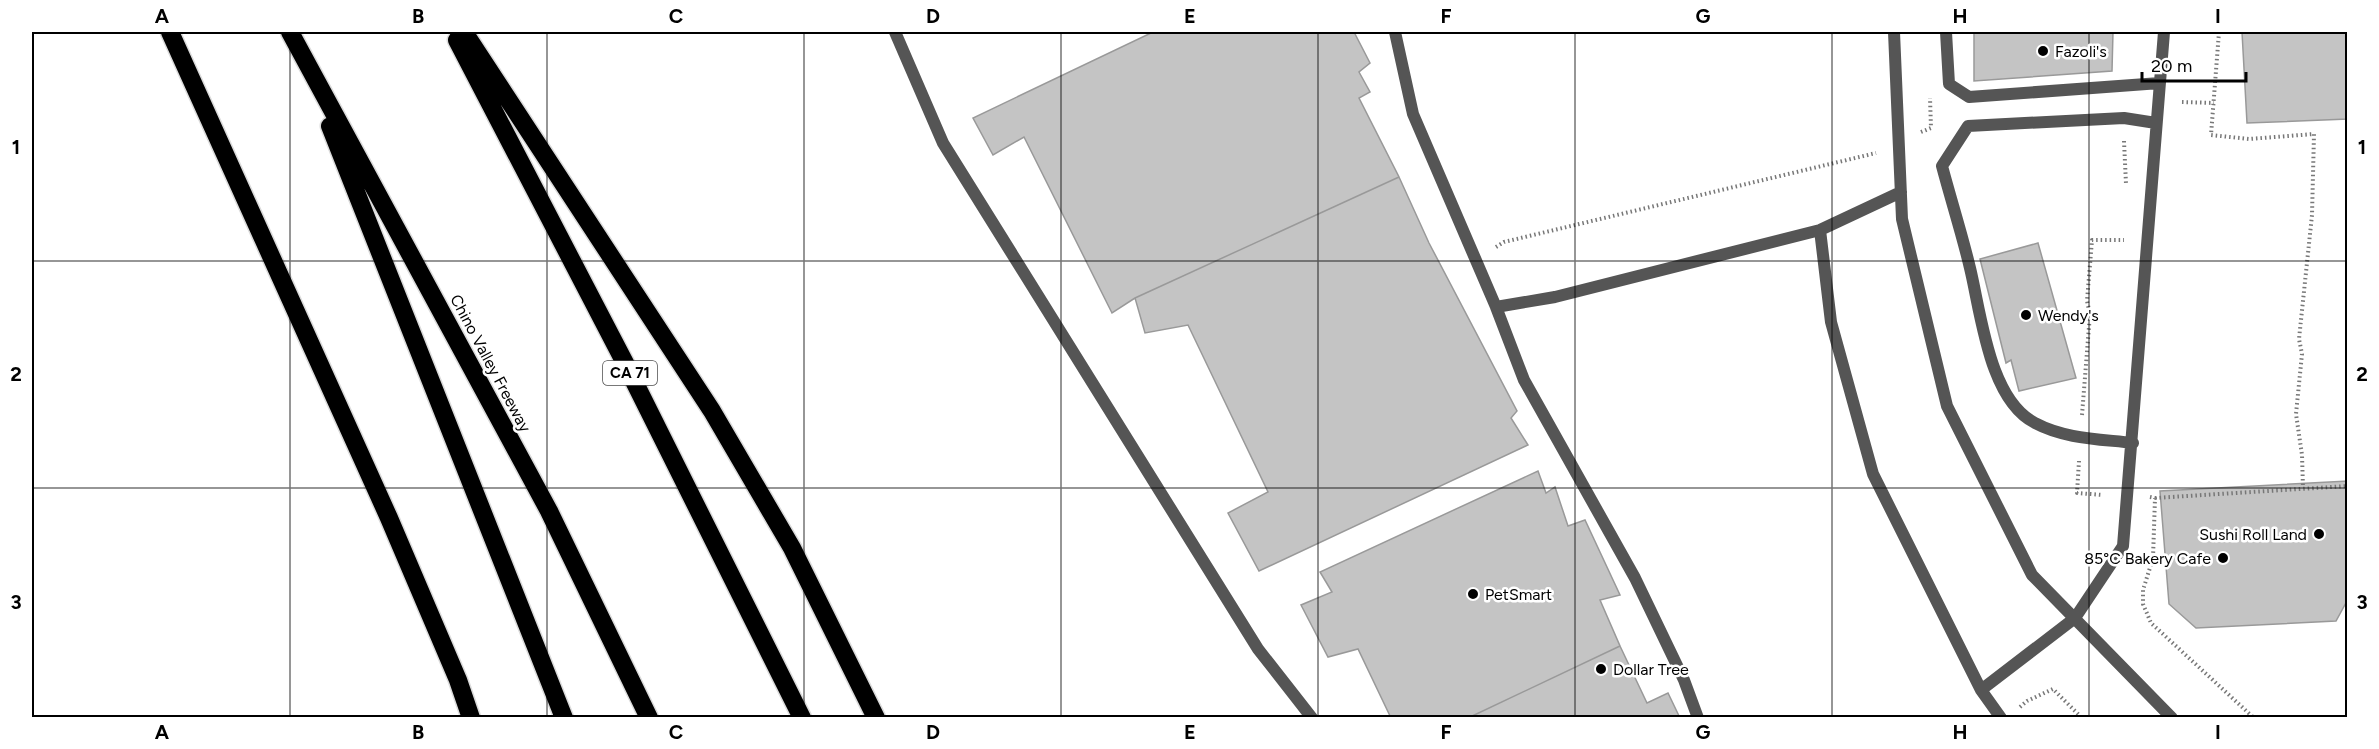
<svg xmlns="http://www.w3.org/2000/svg" width="2379" height="749" font-family="Figtree,sans-serif">
	<rect width="100%" height="100%" fill="#fff"/>
	<!-- building -->
	<path fill="#c4c4c4" stroke="#999" stroke-width="1.5" d="M1153,32H1354L1370,63L1359,72L1370,92L1359,98L1399,177L1135,298L1112,313L1024,137L993,155L973,118Z
		M1974,32H2113L2112,71L1974,81Z
		M2242,32H2348V119L2247,123Z
		M1399,177L1429,243L1517,411L1511,418L1528,445L1259,571L1228,513L1268,492L1188,325L1145,333L1135,298Z
		M2038,243L2076,378L2019,391L2011,360L2006,363L1980,259Z
		M1538,471L1546,493L1555,487L1568,526L1585,520L1620,595L1600,600L1620,646L1468,718H1391L1358,649L1328,657L1301,605L1332,592L1320,572Z
		M2348,481V599L2336,621L2196,628L2169,604L2160,491Z
		M1620,646L1647,703L1668,693L1680,718H1468Z"/>
	<g fill="none" stroke-linecap="round" stroke-linejoin="round">
		<defs>
			<path id="highway" d="M170,32L389,518L458,680L471,718
				M290,32L549,511L649,718
				M464,32L712,411L792,548L876,718
				M457,40L626,365L802,718
				M330,126L564,718"/>
		</defs>
		<!-- highway casing -->
		<use href="#highway" stroke="#dbdbdb" stroke-width="21"/>
		<!-- path -->
		<path stroke="#777" stroke-width="4" stroke-dasharray="1.5 3" stroke-linecap="butt" d="M2219,32L2211,135L2249,139L2314,134L2312,215L2299,339L2302,354L2296,414L2302,455L2303,488
			M2182,102L2214,103
			M1921,132L1931,128L1930,98
			M2124,141L2126,184
			M1496,247L1504,242L1876,153
			M2082,415L2090,314L2087,301L2092,240H2124
			M2079,461L2077,493L2103,495
			M2150,497L2155,498L2153,558L2143,590V604L2151,623L2254,718
			M2155,498L2348,486
			M2020,707L2027,701L2053,689L2082,718"/>
		<!-- lane -->
		<path stroke="#555" stroke-width="12" d="M895,32L943,143L1258,649L1312,718
			M1395,32L1413,114L1496,307L1555,297L1820,230L1901,192
			M1894,32L1902,219L1947,406L2032,575L2172,718
			M1946,32L1949,84L1969,97L2160,83
			M1820,230L1831,322L1873,474L1981,690L2001,718
			M1496,307L1524,380L1635,578L1684,680L1698,718
			M2133,443C2100,439 2065,439 2035,423C1989,400 1981,313 1970,268C1962,234 1951,200 1942,166L1968,126L2124,118L2156,123
			M1981,690L2075,618L2123,546L2164,32"/>
		<!-- highway -->
		<use href="#highway" stroke="#000" stroke-width="18"/>
	</g>
	<!-- grid -->
	<path fill="none" stroke="#000" stroke-width="1.5" stroke-opacity="0.55" d="M290,32V718M547,32V718M804,32V718M1061,32V718M1318,32V718M1575,32V718M1832,32V718M2089,32V718M32,261H2348M32,488H2348"/>
	<!-- markers -->
	<g fill="#000" stroke="#fff" stroke-width="2">
		<circle cx="2043" cy="51" r="6"/>
		<circle cx="2026" cy="315" r="6"/>
		<circle cx="2319" cy="534" r="6"/>
		<circle cx="2223" cy="558" r="6"/>
		<circle cx="1473" cy="594" r="6"/>
		<circle cx="1601" cy="669" r="6"/>
	</g>
	<g text-anchor="middle" stroke-width="5" stroke-linejoin="round" paint-order="stroke">
		<!-- shield labels -->
		<rect fill="#fff" stroke="#4c4c4c" stroke-width="1.5" x="603" y="361" width="54" height="24" rx="4.5"/>
		<g font-size="15" font-weight="bold" fill="#000">
			<text x="630" y="378">CA 71</text>
		</g>
		<!-- poi labels -->
		<g font-size="16" fill="#000" stroke="#fff" text-anchor="start">
			<text x="2055" y="57">Fazoli's</text>
			<text x="2038" y="321">Wendy's</text>
			<text x="2307" y="540" text-anchor="end">Sushi Roll Land</text>
			<text x="2211" y="564" text-anchor="end">85°C Bakery Cafe</text>
			<text x="1485" y="600">PetSmart</text>
			<text x="1613" y="675">Dollar Tree</text>
		</g>
		<!-- street labels -->
		<g font-size="16" fill="#000" stroke="#fff">
			<text transform="translate(491 363) rotate(62)" y="6">Chino Valley Freeway</text>
		</g>
	</g>
	<!-- border -->
	<rect width="2379" height="749" fill="none" stroke="#ffffff" stroke-width="66"/>
	<!-- scale -->
	<path d="M2142 72v9h104v-9" fill="none" stroke="#000000" stroke-width="3"/>
	<text x="2151" y="72" font-size="18" fill="#000000" stroke="#ffffff" stroke-width="4.5" paint-order="stroke">20 m</text>
	<rect x="33" y="33" width="2313" height="683" fill="none" stroke="#000" stroke-width="2"/>
	<g font-size="20" text-anchor="middle" font-weight="bold" fill="#000">
		<text x="162" y="23">A</text>
		<text x="418" y="23">B</text>
		<text x="676" y="23">C</text>
		<text x="933" y="23">D</text>
		<text x="1190" y="23">E</text>
		<text x="1446" y="23">F</text>
		<text x="1703" y="23">G</text>
		<text x="1960" y="23">H</text>
		<text x="2218" y="23">I</text>
		<text x="16" y="154">1</text>
		<text x="2362" y="154">1</text>
		<text x="16" y="381">2</text>
		<text x="2362" y="381">2</text>
		<text x="16" y="609">3</text>
		<text x="2362" y="609">3</text>
		<text x="162" y="739">A</text>
		<text x="418" y="739">B</text>
		<text x="676" y="739">C</text>
		<text x="933" y="739">D</text>
		<text x="1190" y="739">E</text>
		<text x="1446" y="739">F</text>
		<text x="1703" y="739">G</text>
		<text x="1960" y="739">H</text>
		<text x="2218" y="739">I</text>
	</g>
</svg>
